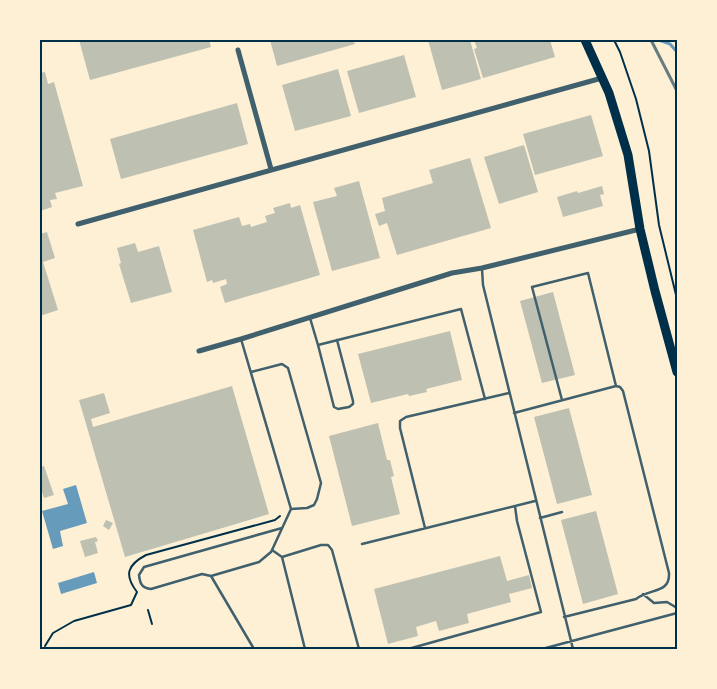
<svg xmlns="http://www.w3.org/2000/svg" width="717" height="689" font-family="'Noto Sans',sans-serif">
	<rect width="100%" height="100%" fill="#fdf0d5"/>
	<!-- water -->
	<path fill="#669bbc" d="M76,485L87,523L60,531L63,546L53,549L42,511L68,504L63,489Z
		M94,572L97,583L61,594L58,583Z"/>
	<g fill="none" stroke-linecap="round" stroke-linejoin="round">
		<!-- stream -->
		<path stroke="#669bbc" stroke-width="3" d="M659,40L670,44L677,52"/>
	</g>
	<!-- building -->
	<path fill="#bec0b2" d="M79,40H209L211,47L90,80Z
		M270,40H353L355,44L277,66Z
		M428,40H470L481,79L442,90Z
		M474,40H550L555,57L483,78L474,49L477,48Z
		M404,55L416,97L359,113L347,71Z
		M338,69L351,116L295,131L282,85Z
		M45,72L48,84L54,82L83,186L55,193L57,199L50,200L52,207L40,211V73Z
		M237,103L248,144L121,179L110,139Z
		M591,115L603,156L535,175L523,134Z
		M524,145L538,192L499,204L484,157Z
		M470,158L491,228L397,255L387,223L379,226L375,214L385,211L382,198L433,183L429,170Z
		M359,181L380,258L332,271L313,202L337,196L334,188Z
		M602,186L604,194L600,195L603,206L563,217L557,197L577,191L578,193Z
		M290,203L291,208L300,205L320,275L225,303L220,287L227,284L226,279L213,283L212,280L207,282L193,230L239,217L242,226L250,224L251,227L267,222L265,216L275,213L273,208Z
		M47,232L55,258L43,262L58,310L40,316V234Z
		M135,243L138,252L159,246L172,292L131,303L119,264L121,263L117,248Z
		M553,292L575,375L542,383L520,301Z
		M450,331L462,380L426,389L427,392L409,396L408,394L371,403L358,354Z
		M232,386L269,514L125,557L79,400L104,393L110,413L91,419L93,427Z
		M569,408L592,495L557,504L534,417Z
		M378,423L387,460H390L394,476L391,477L400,514L352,526L329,436Z
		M44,466L54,495L44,498L40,486V467Z
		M596,511L618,594L583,604L561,520Z
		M106,520L113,523L109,530L103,526Z
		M96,537L98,541L95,542L98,553L85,557L80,541Z
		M500,556L507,581L529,575L532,588L509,594L511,602L467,614L469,623L439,631L436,621L416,627L418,636L388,644L374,589Z"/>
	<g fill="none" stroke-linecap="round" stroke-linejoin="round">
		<!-- path -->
		<path stroke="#003049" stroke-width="2" d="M614,40L620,52L636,99L649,151L659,225L677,299
			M148,610L152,624
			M45,646L53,633L74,621L131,605L137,592C124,575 127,565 146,555L275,520L280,516"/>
		<!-- service -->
		<path stroke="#3f606c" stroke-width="2.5" d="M482,269L483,285L573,649
			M310,318L318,345L461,309L485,399
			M241,339L291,509L272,550L271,552L259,562L211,576L202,574L151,589C142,588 140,584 139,575L144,567L282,528
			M318,345L334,407L338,409L349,407L353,404V401L337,340
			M251,372L282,364L288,368L321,483L317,499L314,505L307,508L291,509
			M562,400L532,287L588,273L616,386
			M514,413L616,386L620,387L623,391L669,573C670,594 650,588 636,599L564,617
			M540,518L562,512
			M425,528L400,428V421L406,417L509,393
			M362,544L535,501
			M272,550L282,557L305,649
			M282,557L321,545H328L332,550L359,649
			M211,576L254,649
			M643,594L654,603L667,602L677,608
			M408,649L541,612L517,521L515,506
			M542,649L677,613"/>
		<!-- minor -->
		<path stroke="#3f606c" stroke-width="5" d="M238,50L271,169
			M78,224L602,78
			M199,351L241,339L452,273L482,268L640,229"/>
		<!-- trunk -->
		<path stroke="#003049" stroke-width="9" d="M585,40L609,93L628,155L640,229L655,291L677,372"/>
		<!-- rail -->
		<path stroke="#657d81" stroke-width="3" d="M651,40L677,91"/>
	</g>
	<!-- border -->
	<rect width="717" height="689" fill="none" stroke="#fdf0d5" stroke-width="82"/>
	<rect x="41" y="41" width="635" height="607" fill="none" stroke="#003049" stroke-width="2"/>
</svg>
